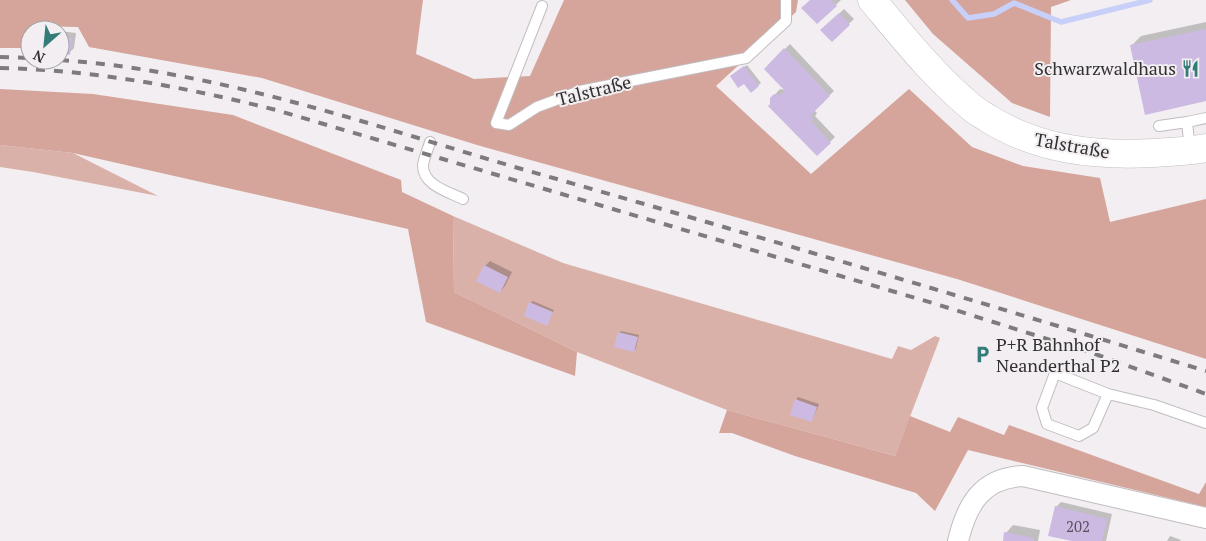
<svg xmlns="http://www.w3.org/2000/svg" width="1206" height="541" font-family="'PT Serif',serif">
	<rect width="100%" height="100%" fill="#f2eef1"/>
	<!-- green -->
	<path fill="#d9b1a9" d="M0,145L73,153L158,196L33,172L0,167Z
		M453,216L563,263L892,359L898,346L911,350L935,336L940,338L895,456L727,410L577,352L454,292Z"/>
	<!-- forest -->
	<path fill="#d5a49a" d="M0,0H423L416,54L474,79L530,76L564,0H798L796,12L716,86L811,174L909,89L972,147L1023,166L1100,178L1110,222L1206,199V359L957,279L477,145L262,78L89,47L78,27L30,26L27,48H0Z
		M905,0H1071L1051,7L1050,117L1012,103L933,34Z
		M0,89L93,94L233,115L401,180L402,192L453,216L454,292L577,352L575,376L426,322L408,229L73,153L0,145Z
		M727,410L895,456L910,416L950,432L958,417L1004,435L1009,425L1199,494L1206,482V507L968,450L935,511L916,493L795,456L732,433H719Z"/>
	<!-- shadow -->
	<path fill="#0003" d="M811,0H841L817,23Z
		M844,9L854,19L832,40L822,30Z
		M1206,22V100L1131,46L1141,36Z
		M60,31L76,33L74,48L69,53L60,52Z
		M790,44L834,91L814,110L817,113L815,116L835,137L817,155L771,99L780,89L786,90L765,69Z
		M747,65L761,83L751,91L744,82L734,74Z
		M490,261L512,272L505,286L500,292L485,266Z
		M533,301L554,310L547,324L530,303Z
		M621,331L639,335L636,348L634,351L619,333Z
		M798,397L819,404L812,421L796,400Z
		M1061,502L1112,514L1106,541H1077L1056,507Z
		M1013,525L1040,530L1038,541H1004L1006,533Z
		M1170,536L1181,540L1180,541H1167Z"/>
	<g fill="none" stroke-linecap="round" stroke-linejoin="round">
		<!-- stream -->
		<path stroke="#c8d0fa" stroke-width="5.5" d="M952,0L968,18L994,14L1014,3L1061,22L1150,0"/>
	</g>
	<!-- building -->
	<path fill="#cdbae3" d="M810,0H831L837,6L817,24L801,8Z
		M839,13L850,25L832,42L820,30Z
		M1206,29V101L1145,115L1130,45Z
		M60,36L72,38L70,55L60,53Z
		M784,48L830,96L810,116L813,119L811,121L831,143L817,156L768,106L770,104V98L774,94L780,95L785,91L764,69Z
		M744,66L759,86L751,93L744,84L738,88L730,76Z
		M484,265L508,277L500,293L476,281Z
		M529,302L553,312L547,326L524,316Z
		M618,332L638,337L634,352L614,347Z
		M795,399L817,407L812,422L790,415Z
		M1055,506L1107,519L1102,541H1072L1048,536Z
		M1004,532L1034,538L1033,541H1003Z"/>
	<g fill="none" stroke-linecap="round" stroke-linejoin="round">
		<defs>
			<path id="lane" d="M542,6L496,123L509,125L537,107L580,91L746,58L786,21V0
				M1159,126L1187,122
				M430,142C428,149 424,158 423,165C422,185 449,192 463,199
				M1190,150L1187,122L1206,118
				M1108,394L1093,428L1079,436L1047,424L1042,408L1055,373L1108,394L1154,405L1206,423"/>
			<path id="street" d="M958,541C967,504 982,478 1023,476L1206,518"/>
			<path id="secondary" d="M872,0C903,37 933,75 970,106C975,111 983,115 989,119C1039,150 1095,156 1153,153C1171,152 1188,151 1206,148"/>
		</defs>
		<!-- lane casing -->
		<use href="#lane" stroke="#c1bdc0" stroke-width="12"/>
		<!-- street casing -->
		<use href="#street" stroke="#c1bdc0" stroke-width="22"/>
		<!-- secondary casing -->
		<use href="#secondary" stroke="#c1bdc0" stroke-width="29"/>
		<!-- lane -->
		<use href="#lane" stroke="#fff" stroke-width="10"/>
		<!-- street -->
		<use href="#street" stroke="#fff" stroke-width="20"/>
		<!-- secondary -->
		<use href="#secondary" stroke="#fff" stroke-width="28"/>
		<!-- rail -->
		<path stroke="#7e7b7d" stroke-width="4" stroke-dasharray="9 9" stroke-linecap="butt" d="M0,57L30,58
			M60,60C217,71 368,124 518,168C748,233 977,301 1206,371
			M0,68C94,70 185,87 276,110L936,304L1098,355L1206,394"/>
	</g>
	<!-- icons -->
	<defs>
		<symbol id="restaurant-bare" viewBox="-9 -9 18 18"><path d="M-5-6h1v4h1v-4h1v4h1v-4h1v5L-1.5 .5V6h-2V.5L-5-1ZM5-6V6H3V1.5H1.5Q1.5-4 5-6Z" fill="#347c7a" stroke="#f2eef1" stroke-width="2.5" paint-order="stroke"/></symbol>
		<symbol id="parking-bare" viewBox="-9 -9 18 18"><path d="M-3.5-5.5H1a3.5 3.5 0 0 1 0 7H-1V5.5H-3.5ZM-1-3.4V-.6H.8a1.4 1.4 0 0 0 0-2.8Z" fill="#347c7a" stroke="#f2eef1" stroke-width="2.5" paint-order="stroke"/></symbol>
	</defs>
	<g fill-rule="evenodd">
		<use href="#restaurant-bare" x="1178" y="56" width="25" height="25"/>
		<use href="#parking-bare" x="970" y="342" width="25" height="25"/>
	</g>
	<g text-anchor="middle" stroke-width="4" stroke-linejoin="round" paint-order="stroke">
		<!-- number labels -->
		<g font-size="15" fill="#59525e">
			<text x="1078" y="532">202</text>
		</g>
		<!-- poi labels -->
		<g font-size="18" fill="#323031" stroke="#f2eef1" text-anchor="end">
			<text x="1176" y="75">Schwarzwaldhaus</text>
			<text x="996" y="351" text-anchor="start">P+R Bahnhof<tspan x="996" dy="21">Neanderthal P2</tspan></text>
		</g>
		<!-- street labels -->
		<g font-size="18" fill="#323031" stroke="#f2eef1">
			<text transform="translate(594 91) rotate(-14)" y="6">Talstraße</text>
			<text transform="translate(1072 146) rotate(10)" y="6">Talstraße</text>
		</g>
	</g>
	<!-- north arrow -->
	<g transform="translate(45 45) rotate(207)"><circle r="24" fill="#f2eef1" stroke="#a5a2a4"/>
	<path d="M0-4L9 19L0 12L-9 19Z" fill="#347c7a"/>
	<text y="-8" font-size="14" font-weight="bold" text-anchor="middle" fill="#323031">N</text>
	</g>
</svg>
